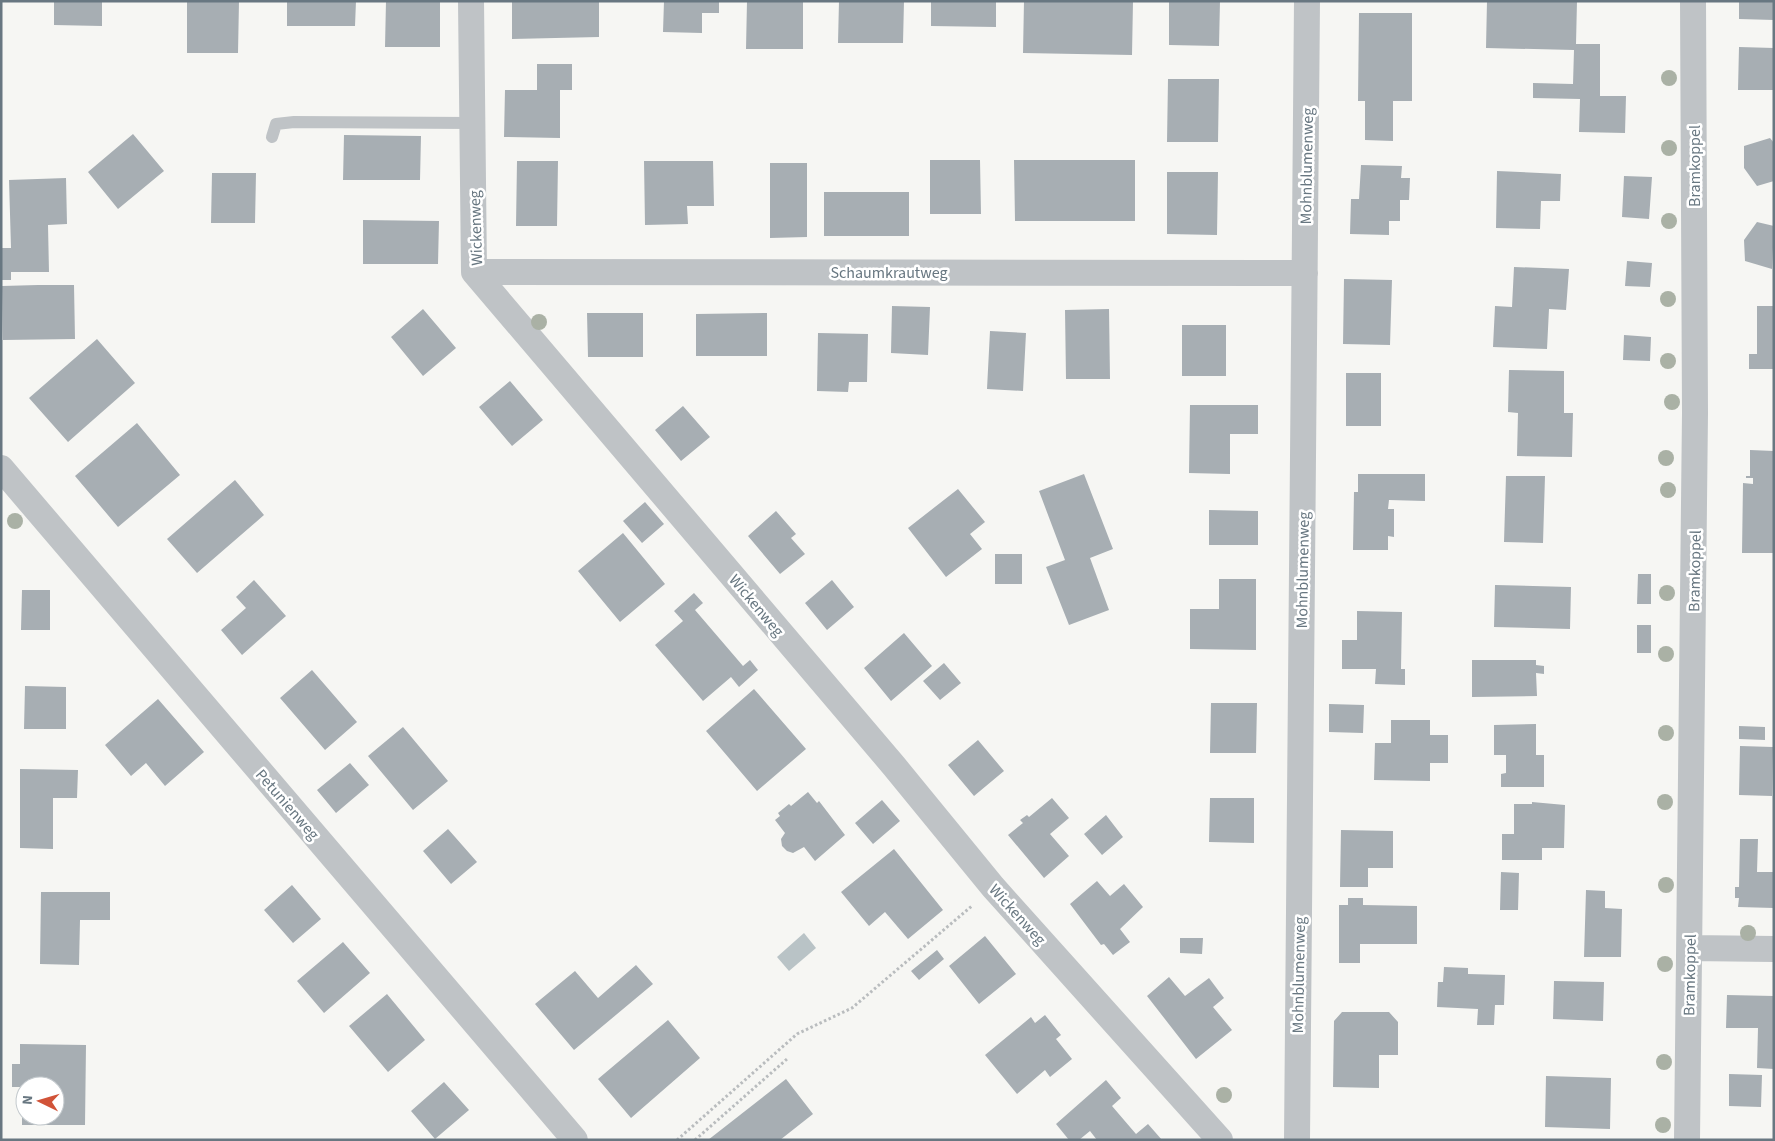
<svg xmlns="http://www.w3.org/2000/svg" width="1775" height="1141" font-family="'Source Sans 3',sans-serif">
	<rect width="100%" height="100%" fill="#f6f6f3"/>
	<!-- water -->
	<path fill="#b9c3c6" d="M804,933L816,948L789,971L777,957Z"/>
	<!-- building -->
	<path fill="#a7aeb3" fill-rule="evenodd" d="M54,1H102V26L54,25Z
		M187,1H239L238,53H187Z
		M287,1H356L355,26H287Z
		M386,1H440V47H385Z
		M512,1H599V37L512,39Z
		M664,1H719V13H702V33L663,32Z
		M747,1H803V49H746Z
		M839,1H904L903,43H838Z
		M931,1H996V27L931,26Z
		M1024,1H1133L1132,55L1023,53Z
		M1169,1H1220L1219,46L1169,45Z
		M1487,1H1577L1576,44H1600V96H1626L1625,133L1579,132L1580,99L1533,98V83L1573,84L1574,50L1486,48Z
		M1739,1H1774V20L1739,19Z
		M1359,13H1412V101H1393V141L1365,140V101H1358Z
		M1739,47L1774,48V90H1738Z
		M537,64H572V90H560V138L504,137L505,90H537Z
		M1168,79H1219L1218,142H1167Z
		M133,134L164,171L118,209L88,172Z
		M344,135L421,136L420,180H343Z
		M1770,138L1774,143V181L1757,186L1744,168V146Z
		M930,160H980L981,214H930Z
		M1014,160H1135V221H1015Z
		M517,161H558L557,226H516Z
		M644,161H713L714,206H687L688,224L645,225Z
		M770,163H807V237L770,238Z
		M1361,165L1402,166L1401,178H1410L1409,200H1400V221H1389V235L1350,234L1351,199H1359Z
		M1497,171L1561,174L1560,201H1541L1540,229L1496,228Z
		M1167,172H1218L1217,235L1167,234Z
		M212,173H256L255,223H211Z
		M1624,176L1652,177L1649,219L1622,217Z
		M66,178L67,224L48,225L49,272H11V280H1V248H11L9,180Z
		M824,192H909V236H824Z
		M363,220L439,221L438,264H363Z
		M1757,222L1774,226L1772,269L1745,261L1744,240Z
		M1627,261L1652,263L1650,287L1625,286Z
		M1514,267L1569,269L1566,310L1549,309L1547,349L1493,347L1495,306L1512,307Z
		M1344,279L1392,280L1390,345L1343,344Z
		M38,285H74L75,339L3,340L2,286Z
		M892,306L930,307L928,355L891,353Z
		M1757,306H1774V369H1749V354H1757Z
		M423,309L456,348L423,376L391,337Z
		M1109,309L1110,379H1066L1065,310Z
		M587,313H643V357H588Z
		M767,313V356H696V314Z
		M1182,325H1226V376H1182Z
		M990,331L1026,333L1023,391L987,389Z
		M818,333L868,334L867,382H849L848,392L817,391Z
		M1624,335L1651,337L1650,361L1623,360Z
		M97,339L135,383L68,442L29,398Z
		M1509,370L1564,371V413H1573L1572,457L1517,456L1518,413L1508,412Z
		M1346,373H1381V426H1346Z
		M510,381L543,420L512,446L479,407Z
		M1190,405H1258V434H1230V474L1189,473Z
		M683,406L710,437L681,461L655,430Z
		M137,423L180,475L118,527L75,476Z
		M1750,450L1774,451V553H1742L1743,483L1753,484V478H1746V476H1750Z
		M1084,474L1113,549L1090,558L1109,610L1069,625L1046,567L1065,560L1039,491Z
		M1358,474H1425V501L1389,500L1388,509H1394V537L1388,536V550H1353L1354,492H1358Z
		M1506,476H1545L1543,543L1504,542Z
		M235,480L264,515L197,573L167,539Z
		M958,489L985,522L970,534L982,549L946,577L908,528Z
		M645,502L664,524L642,543L623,521Z
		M1209,510L1258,511V545H1209Z
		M776,511L796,534L791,538L805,554L780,574L748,536Z
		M623,533L665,584L620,622L578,571Z
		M995,554H1022V584H995Z
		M1638,574H1651V604H1637Z
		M1219,579H1256V650L1190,649V609H1219Z
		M254,580L286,616L242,655L221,630L246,608L236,597Z
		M832,580L854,607L827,630L805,603Z
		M1495,585L1571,587L1570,629L1494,627Z
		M22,590H50V630H21Z
		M694,593L703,603L695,610L743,666L750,660L758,670L739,687L731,677L703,701L655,645L683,621L674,611Z
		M1357,611L1402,612L1401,669H1405V685L1375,684L1376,669H1342V640H1357Z
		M1637,625H1651V653H1637Z
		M904,633L932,666L891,701L864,668Z
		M1472,660H1536V665L1544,666V674L1536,673L1537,696L1472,697Z
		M944,663L961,683L940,700L923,681Z
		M312,670L357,722L325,750L280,698Z
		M25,686L66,687V729H24Z
		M754,689L806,749L757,791L706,731Z
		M158,699L204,752L165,786L146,763L131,776L105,745Z
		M1211,703H1257L1256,753H1210Z
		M1329,704L1364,705L1363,733L1329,732Z
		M1391,720H1430V735H1448V763H1430V781L1374,780L1375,743H1391Z
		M1536,724V755H1544V787H1501V774L1506,773V755H1494V725Z
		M1739,726L1765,727V740L1739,739Z
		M403,727L448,781L413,810L368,756Z
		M978,740L1004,771L974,796L948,765Z
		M1740,746L1773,747L1772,796L1739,795Z
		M350,763L369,785L336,813L317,790Z
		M20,769L78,770L77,798H53V849L20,848Z
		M808,792L817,803L819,801L845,835L815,861L804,847L793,853L787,851L782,846L781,839L785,833L775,820L780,816L778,813L789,804L791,806Z
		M1052,798L1069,818L1050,834L1069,856L1044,878L1008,835L1023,823L1020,820L1027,815L1029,817Z
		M1210,798H1254V843L1209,842Z
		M882,800L900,821L873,844L855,823Z
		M1532,802L1565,805L1564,848H1542V860H1502V834H1514V804H1532Z
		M1106,815L1123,837L1102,855L1084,834Z
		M448,829L477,862L451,884L423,851Z
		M1341,830L1393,831V868H1368V887H1340Z
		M1740,839H1758L1757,872H1774V908L1738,907L1739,898H1735V887H1739Z
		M894,849L943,910L908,939L885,912L869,926L841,892Z
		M1501,872L1519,873L1518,910H1500Z
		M1097,881L1110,896L1124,884L1143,907L1120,929L1130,942L1113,955L1104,944L1101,945L1070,904Z
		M292,885L321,919L293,943L264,910Z
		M1586,890L1605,891V908L1622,909L1621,957H1584Z
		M41,892H110V920H80L79,965L40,964Z
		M1348,898H1363V905L1417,906V944H1360V963H1339V905H1348Z
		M985,936L1016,974L979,1004L949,966Z
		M1180,938H1203L1202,954L1180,953Z
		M343,942L370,973L324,1013L297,981Z
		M937,950L944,959L919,980L911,971Z
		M636,965L653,984L574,1050L535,1004L575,971L598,998Z
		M1444,967L1468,968V974L1505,975L1504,1005H1495L1494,1025H1477L1478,1009L1437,1007L1438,982H1443Z
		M1169,977L1185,996L1209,978L1224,998L1213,1007L1232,1030L1196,1059L1147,996Z
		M1554,981L1604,982L1603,1021L1553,1019Z
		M387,994L425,1040L388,1072L349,1026Z
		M1727,995L1774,996V1069L1757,1068L1758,1028H1726Z
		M1342,1012H1389L1398,1022V1055H1379V1088L1333,1087L1334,1021Z
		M1045,1015L1061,1035L1056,1039L1072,1059L1050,1077L1045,1070L1017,1094L985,1055L1031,1017L1035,1023Z
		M668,1020L700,1058L631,1118L598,1079Z
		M20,1044L86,1045L85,1125H22V1087H12V1064H20ZM25,1086H55V1116H25Z
		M1729,1074L1762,1075L1761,1107L1729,1106Z
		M1546,1076L1611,1078L1610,1129L1545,1127Z
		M786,1079L813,1114L780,1140H708Z
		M1106,1080L1121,1098L1112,1106L1136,1134L1148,1124L1162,1140H1097L1090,1131L1079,1140H1069L1056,1124Z
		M444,1082L469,1110L435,1139L411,1111Z"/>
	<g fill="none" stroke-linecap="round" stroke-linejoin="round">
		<!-- path -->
		<path stroke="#b9bcbe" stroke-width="3" stroke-dasharray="2.5 2.5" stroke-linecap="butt" d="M677,1140L797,1034L852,1008L973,905
			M695,1140L787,1059"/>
		<!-- lane -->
		<path stroke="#bfc3c6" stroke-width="12" d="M272,137L276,124L294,122L472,123"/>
		<!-- street -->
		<path stroke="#bfc3c6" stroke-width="26" d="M471,1L474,272L894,766L993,887L1220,1140
			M474,272L1305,273
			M1,468L575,1140
			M1690,948L1774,949
			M1297,1140L1307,1
			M1687,1140L1695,413L1693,1"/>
	</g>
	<!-- trees -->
	<g fill="#aab1a5">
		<circle cx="1669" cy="78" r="8"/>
		<circle cx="1669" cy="148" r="8"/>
		<circle cx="1669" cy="221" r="8"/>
		<circle cx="1668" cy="299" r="8"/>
		<circle cx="539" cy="322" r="8"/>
		<circle cx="1668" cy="361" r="8"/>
		<circle cx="1672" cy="402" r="8"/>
		<circle cx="1666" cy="458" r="8"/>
		<circle cx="1668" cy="490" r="8"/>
		<circle cx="15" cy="521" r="8"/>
		<circle cx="1667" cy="593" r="8"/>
		<circle cx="1666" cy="654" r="8"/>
		<circle cx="1666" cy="733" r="8"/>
		<circle cx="1665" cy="802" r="8"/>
		<circle cx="1666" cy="885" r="8"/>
		<circle cx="1748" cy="933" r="8"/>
		<circle cx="1665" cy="964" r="8"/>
		<circle cx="1664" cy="1062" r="8"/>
		<circle cx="1224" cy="1095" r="8"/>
		<circle cx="1663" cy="1125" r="8"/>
	</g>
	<g text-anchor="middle" stroke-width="5" stroke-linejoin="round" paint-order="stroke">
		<!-- street labels -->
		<g font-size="16" fill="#687781" stroke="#fff">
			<text transform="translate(1306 166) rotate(-89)" y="6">Mohnblumenweg</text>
			<text transform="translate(1694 166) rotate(-90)" y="6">Bramkoppel</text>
			<text transform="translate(475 228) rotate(-92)" y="6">Wickenweg</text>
			<text x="889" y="278">Schaumkrautweg</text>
			<text transform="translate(1302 570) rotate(-89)" y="6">Mohnblumenweg</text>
			<text transform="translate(1694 571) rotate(-89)" y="6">Bramkoppel</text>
			<text transform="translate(757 605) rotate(50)" y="6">Wickenweg</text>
			<text transform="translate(288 804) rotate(49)" y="6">Petunienweg</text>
			<text transform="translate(1018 914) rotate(48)" y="6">Wickenweg</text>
			<text transform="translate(1298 975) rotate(-89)" y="6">Mohnblumenweg</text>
			<text transform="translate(1689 975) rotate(-89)" y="6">Bramkoppel</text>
		</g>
	</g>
	<!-- border -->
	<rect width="1775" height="1141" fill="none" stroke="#687781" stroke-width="5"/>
	<!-- north arrow -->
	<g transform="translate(40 1101) rotate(275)"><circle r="24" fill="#ffffff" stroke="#c3c9cd"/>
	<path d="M0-4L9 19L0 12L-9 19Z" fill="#d15338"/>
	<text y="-8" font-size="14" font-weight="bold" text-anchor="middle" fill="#687781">N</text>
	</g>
</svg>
